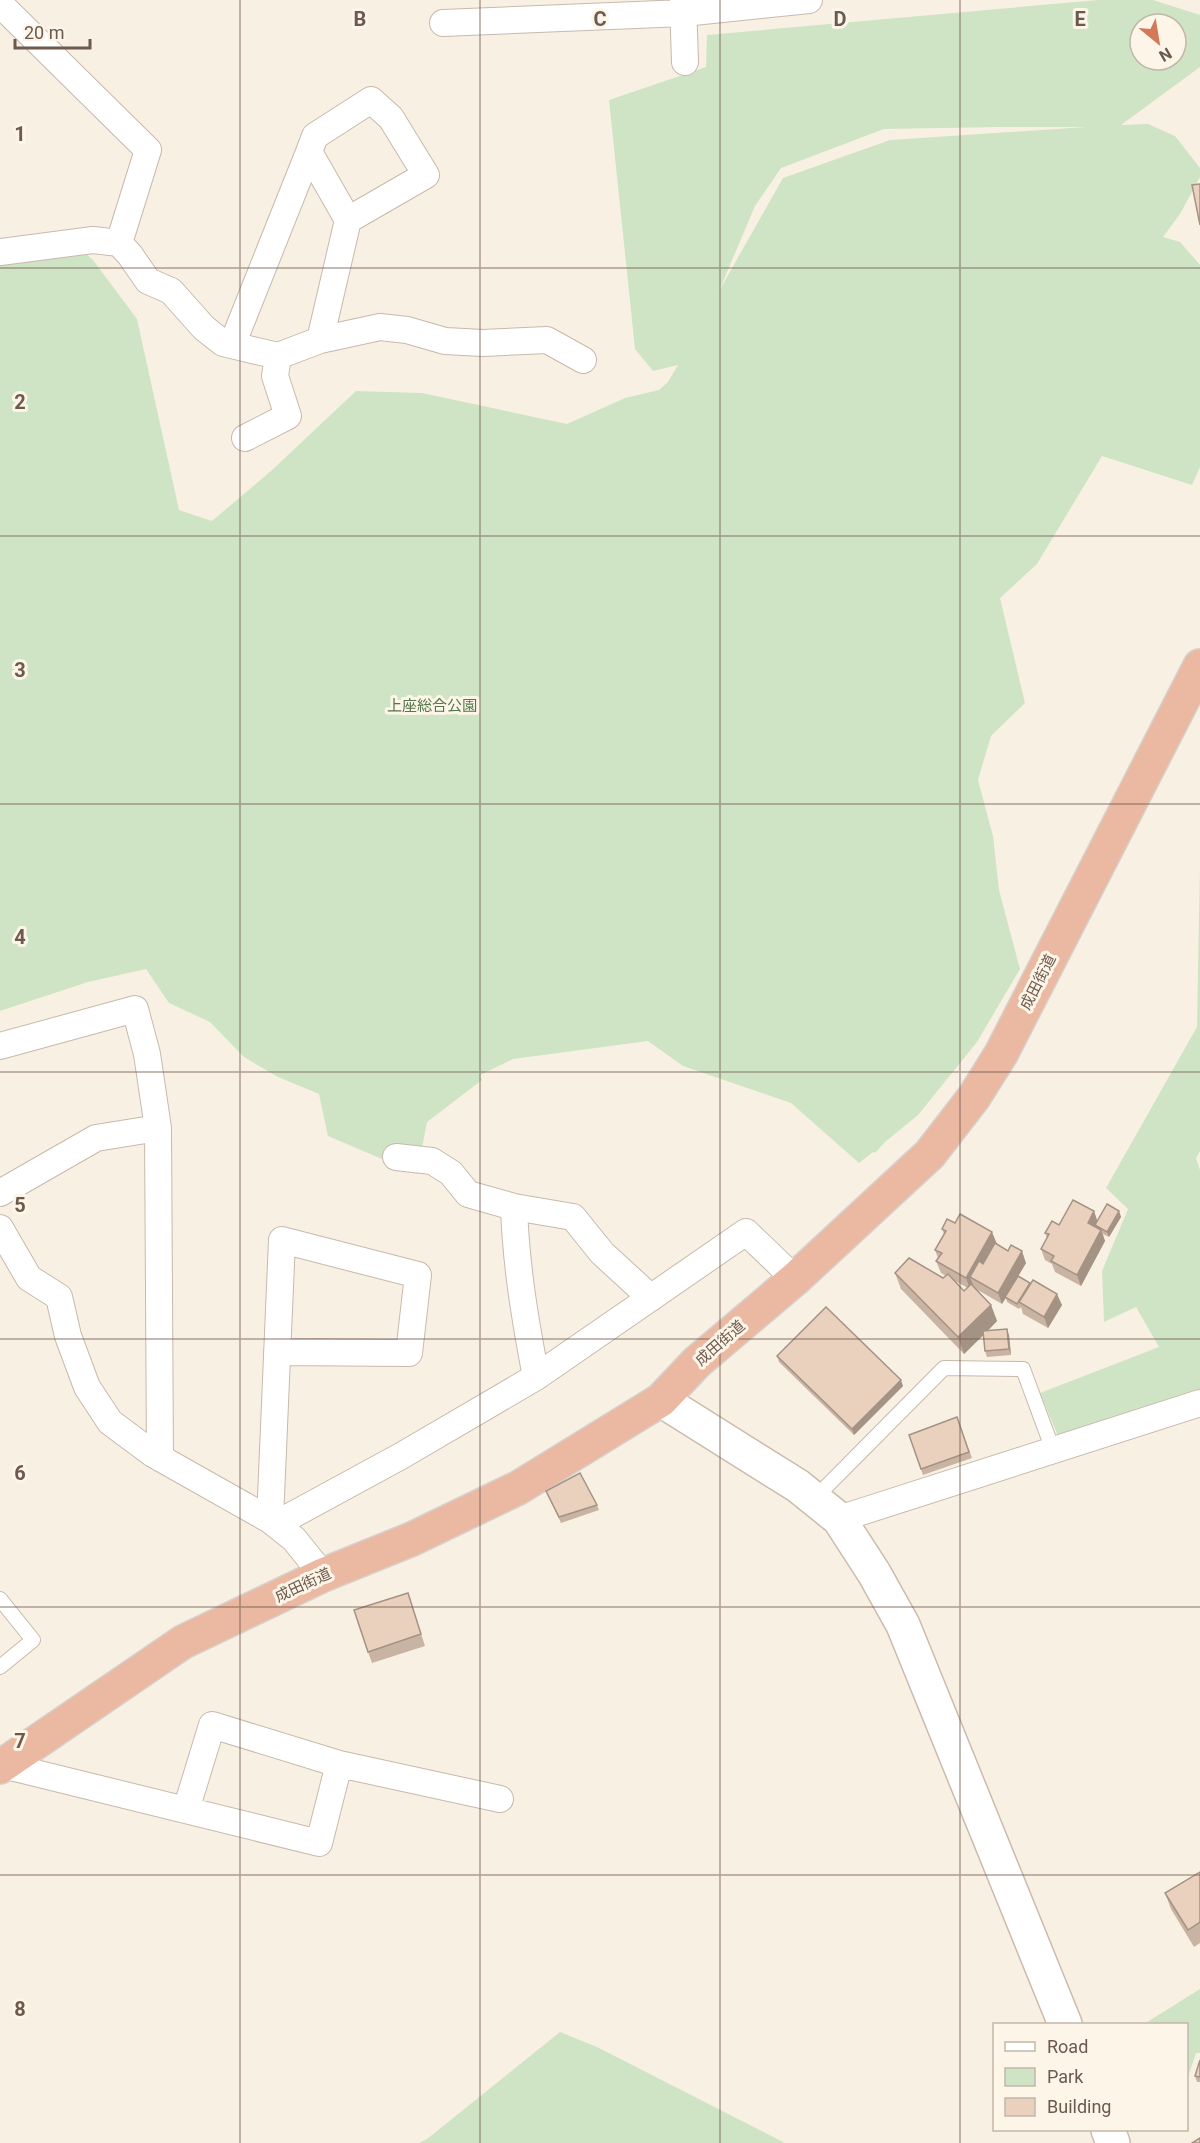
<svg xmlns="http://www.w3.org/2000/svg" width="1200" height="2143" font-family="Roboto,'Noto Sans JP',sans-serif">
	<rect width="100%" height="100%" fill="#f8f1e3"/>
	<!-- green -->
	<path fill="#cfe4c4" fill-rule="evenodd" d="M1098,0H1153L1200,15V67L1121,125L1148,124L1175,136L1200,168V177L1180,214L1163,237L1180,242L1200,265V467L1192,485L1102,456L1037,564L1000,598L1025,703L991,736L978,780L993,836L999,890L1020,969L977,1042L918,1115L885,1142L875,1153L873,1152L859,1163L791,1103L683,1066L648,1041L513,1059L480,1075L482,1080L427,1122L417,1174L328,1136L319,1094L278,1077L244,1057L210,1022L169,1003L146,969L88,982L0,1011V257L78,247L93,260L137,319L179,510L212,521L271,471L356,391L422,393L567,424L625,398L659,390L668,382L678,365L653,371L635,349L609,100L706,67L707,35ZM1140,24H1176V60H1140ZM1002,127H1086L890,140L783,178L719,291L755,206L781,168L884,129Z
		M1200,865V1151L1196,1158L1200,1170V1392L1058,1436L1040,1393L1159,1347L1136,1307L1104,1322L1102,1271L1128,1209L1106,1188L1197,1027Z
		M1200,1989V2053H1196L1187,2080L1186,2024H1144Z
		M560,2032L597,2047L785,2143H419L427,2139Z"/>
	<g fill="none" stroke-linecap="round" stroke-linejoin="round">
		<defs>
			<path id="lane" d="M814,1499L944,1368L1023,1369L1053,1450
				M0,1599L33,1640L0,1667"/>
			<path id="street" d="M683,0L685,62
				M0,4L148,150L119,243
				M443,23L684,13L809,0
				M0,252L93,240L119,243L130,255L148,281L171,291L204,328L223,343L278,356L320,340L380,327L407,330L445,341L483,343L547,340L583,360
				M320,340L348,220
				M232,345L309,152L315,136L371,100L391,118L426,175L348,220L309,152
				M245,438L288,416L275,376L278,356
				M0,1046L135,1009L147,1054L158,1128L160,1458
				M396,1157L432,1161L451,1173L468,1194L514,1207L573,1217L602,1253L651,1298
				M0,1193L96,1138L158,1128
				M514,1207C516,1266 525,1319 536,1377
				M0,1228L29,1278L59,1297L68,1336L87,1387L110,1422L153,1454L270,1520L294,1539L323,1575
				M839,1519L1200,1403
				M270,1520L282,1240L418,1275L409,1353L277,1352
				M276,1524L401,1456L536,1377L746,1232L795,1279
				M0,1762L3,1765L319,1843L339,1764L500,1799
				M186,1810L212,1725L339,1764"/>
			<path id="secondary" d="M661,1400L798,1486L839,1519L874,1573L903,1625L1065,2024
				M1108,2130L1113,2143"/>
			<path id="highway" d="M0,1767L183,1642L323,1575L412,1539L518,1488L661,1400L697,1362L795,1279L930,1154L974,1097L1001,1054L1200,666"/>
		</defs>
		<!-- lane casing -->
		<use href="#lane" stroke="#c7b9ac" stroke-width="16"/>
		<!-- street casing -->
		<use href="#street" stroke="#c7b9ac" stroke-width="28"/>
		<!-- secondary casing -->
		<use href="#secondary" stroke="#ccbbac" stroke-width="36"/>
		<!-- highway casing -->
		<use href="#highway" stroke="#d6d1cd" stroke-width="36"/>
		<!-- lane -->
		<use href="#lane" stroke="#fff" stroke-width="14"/>
		<!-- street -->
		<use href="#street" stroke="#fff" stroke-width="26"/>
		<!-- secondary -->
		<use href="#secondary" stroke="#fff" stroke-width="33"/>
		<!-- highway -->
		<use href="#highway" stroke="#ebb8a1" stroke-width="33"/>
	</g>
	<!-- wall -->
	<path fill="#c9b4a3" fill-rule="evenodd" d="M1094,1211L1097,1221L1119,1211L1121,1217L1109,1237L1103,1234L1105,1241L1081,1286L1055,1272L1052,1264L1045,1260L1041,1249L1047,1238L1045,1233L1059,1225Z
		M942,1229L996,1244L1026,1263L1018,1276L1062,1305L1048,1328L1023,1314L1021,1307L1019,1309L1007,1302L1006,1298L1002,1304L976,1289L991,1305L997,1321L988,1331L1009,1335L1011,1355L987,1357L985,1351L984,1335L964,1354L901,1289L895,1273L943,1278L946,1276L941,1273L936,1261L938,1258L935,1250L944,1234ZM953,1280L968,1288L964,1291Z
		M777,1356L903,1386L854,1435L779,1362Z
		M957,1417L972,1458L923,1475L909,1435Z
		M546,1491L597,1505L599,1510L561,1523Z
		M408,1593L425,1646L372,1663L368,1652Z
		M1200,1872V1943L1194,1947L1171,1909L1165,1893Z
		M1200,2060V2082H1197L1195,2076Z"/>
	<!-- shaded-wall -->
	<path fill="#a49285" d="M1094,1211L1098,1223L1092,1234L1088,1223Z
		M1119,1211L1121,1217L1109,1237L1107,1232Z
		M1101,1230L1105,1241L1081,1286L1077,1275Z
		M992,1232L997,1244L976,1280L970,1277L973,1285L970,1289L966,1278Z
		M1022,1251L1026,1263L1002,1304L998,1293Z
		M1057,1294L1062,1305L1048,1328L1044,1317Z
		M991,1305L997,1321L964,1354L958,1337Z
		M1007,1329L1009,1335L1011,1355L1009,1349Z
		M901,1380L903,1386L854,1435L852,1429Z"/>
	<!-- building -->
	<path fill="#ead1be" stroke="#a49285" stroke-width="1.5" d="M1200,184V225L1192,185Z
		M1073,1200L1094,1211L1088,1223L1101,1230L1077,1275L1051,1261L1054,1256L1041,1249L1049,1234L1045,1233L1052,1221L1059,1225Z
		M1107,1204L1119,1211L1107,1232L1095,1225Z
		M960,1214L992,1232L966,1278L936,1261L942,1253L935,1250L946,1231L942,1229L947,1219L955,1223Z
		M995,1243L1008,1251L1011,1245L1022,1251L998,1293L970,1277L979,1261L983,1264Z
		M909,1258L943,1278L948,1274L964,1291L971,1284L991,1305L958,1337L895,1273Z
		M1018,1276L1030,1283L1017,1304L1005,1297Z
		M1033,1280L1057,1294L1044,1317L1019,1302Z
		M826,1307L901,1380L852,1429L777,1356Z
		M1007,1329L1009,1349L985,1351L983,1331Z
		M957,1417L969,1452L921,1469L909,1435Z
		M580,1473L597,1505L559,1517L546,1491Z
		M408,1593L421,1634L368,1652L354,1610Z
		M1200,1872V1922L1188,1930L1165,1893Z
		M1200,2060V2077L1195,2076Z
		M1200,2138V2143H1192Z"/>
	<!-- grid -->
	<path fill="none" stroke="#6d594d" stroke-width="1.5" stroke-opacity="0.55" d="M240,0V2143M480,0V2143M720,0V2143M960,0V2143M0,268H1200M0,536H1200M0,804H1200M0,1072H1200M0,1339H1200M0,1607H1200M0,1875H1200"/>
	<g text-anchor="middle" stroke-width="6" stroke-linejoin="round" paint-order="stroke">
		<!-- park labels -->
		<g font-size="15" fill="#547749" stroke="#fcf5e8">
			<text x="432" y="711">上座総合公園</text>
		</g>
		<!-- street labels -->
		<g font-size="15" fill="#6d594d" stroke="#fcf5e8">
			<text transform="translate(1038 982) rotate(-63)" y="5">成田街道</text>
			<text transform="translate(720 1343) rotate(-41)" y="5">成田街道</text>
			<text transform="translate(303 1585) rotate(-25)" y="5">成田街道</text>
		</g>
	</g>
	<g font-size="20" text-anchor="middle" font-weight="bold" fill="#6d594d" stroke="#fcf5e8" stroke-width="6" stroke-linejoin="round" paint-order="stroke">
		<text x="360" y="26">B</text>
		<text x="600" y="26">C</text>
		<text x="840" y="26">D</text>
		<text x="1080" y="26">E</text>
		<text x="20" y="141">1</text>
		<text x="20" y="409">2</text>
		<text x="20" y="677">3</text>
		<text x="20" y="944">4</text>
		<text x="20" y="1212">5</text>
		<text x="20" y="1480">6</text>
		<text x="20" y="1748">7</text>
		<text x="20" y="2016">8</text>
	</g>
	<!-- legend -->
	<rect x="993" y="2023" width="195" height="108" fill="#fcf5e8" stroke="#c3b7aa" stroke-width="1.5"/>
	<rect x="1005" y="2042" width="30" height="9" fill="#ffffff" stroke="#c3b7aa" stroke-width="1.5"/>
	<text x="1047" y="2053" font-size="18" fill="#6d594d">Road</text>
	<rect x="1005" y="2068" width="30" height="18" fill="#cfe4c4" stroke="#c3b7aa" stroke-width="1.5"/>
	<text x="1047" y="2083" font-size="18" fill="#6d594d">Park</text>
	<rect x="1005" y="2098" width="30" height="18" fill="#ead1be" stroke="#c3b7aa" stroke-width="1.5"/>
	<text x="1047" y="2113" font-size="18" fill="#6d594d">Building</text>
	<!-- north arrow -->
	<g transform="translate(1158 42) rotate(150)"><circle r="28" fill="#fcf5e8" stroke="#c3b7aa" stroke-width="1.5"/>
	<path d="M0-4.5L10 22L0 15L-10 22Z" fill="#d37858"/>
	<text y="-9" font-size="16" font-weight="bold" text-anchor="middle" fill="#6d594d">N</text>
	</g>
	<!-- scale -->
	<path d="M15 39v9h75v-9" fill="none" stroke="#6d594d" stroke-width="3"/>
	<text x="24" y="39" font-size="18" fill="#6d594d" stroke="#fcf5e8" stroke-width="4.5" paint-order="stroke">20 m</text>
</svg>
